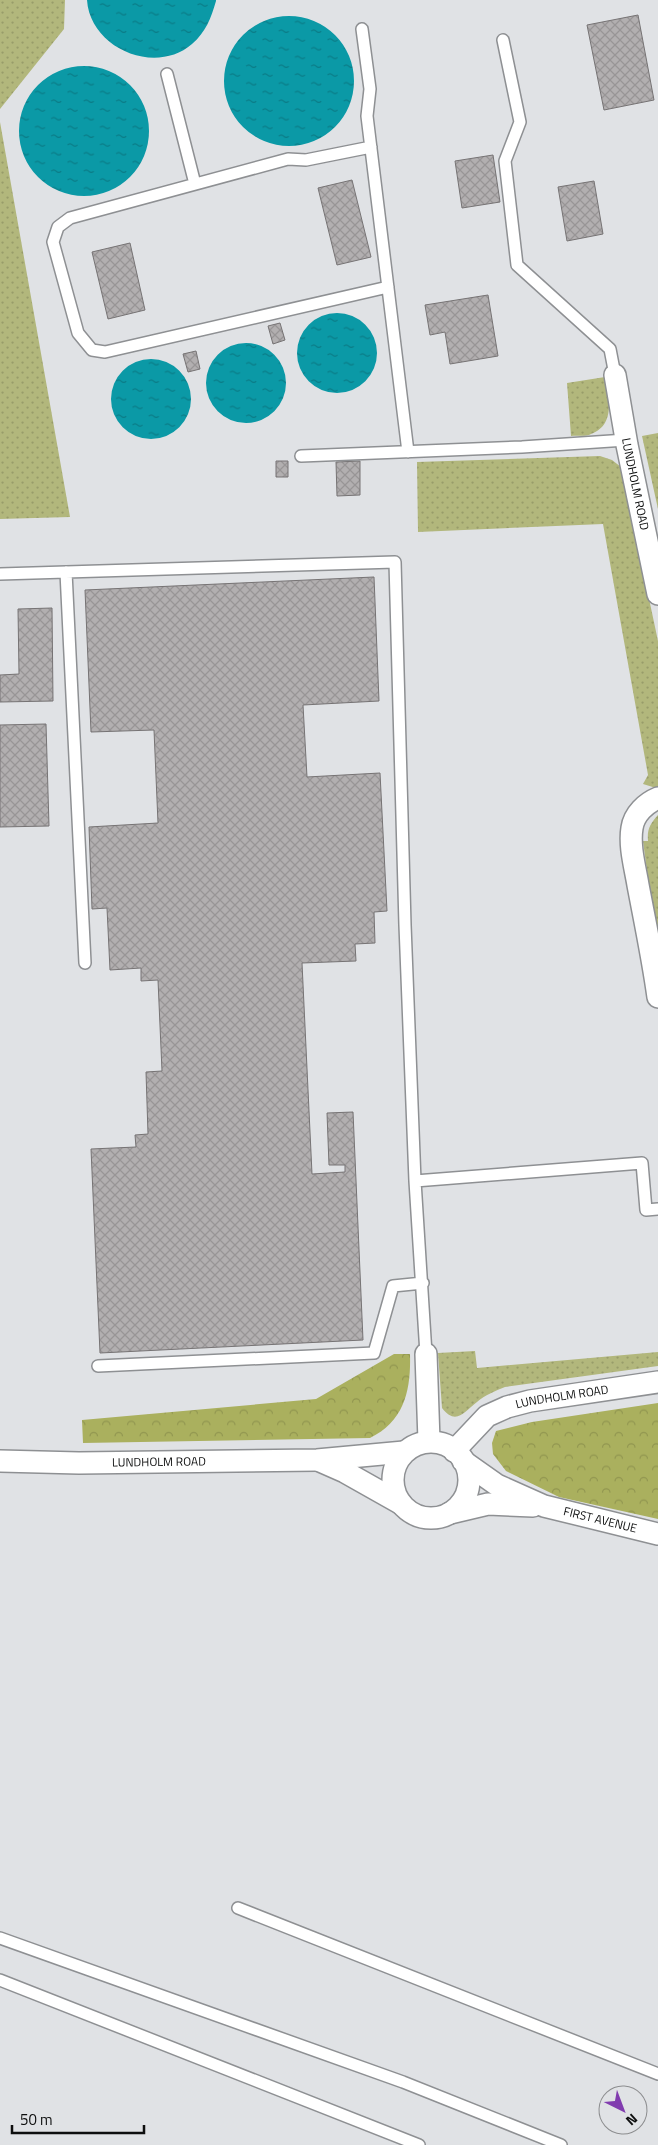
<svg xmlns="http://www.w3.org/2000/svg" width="658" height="2145" font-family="'Titillium Web',sans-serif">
	<defs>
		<pattern id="grass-dots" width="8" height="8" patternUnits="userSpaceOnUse" patternTransform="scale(1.25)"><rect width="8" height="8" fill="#b2b77c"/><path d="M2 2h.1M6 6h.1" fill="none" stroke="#989c6a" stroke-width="1.8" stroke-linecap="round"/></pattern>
		<pattern id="forest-crowns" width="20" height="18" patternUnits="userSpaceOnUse" patternTransform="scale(1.25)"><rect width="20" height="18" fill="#aab05e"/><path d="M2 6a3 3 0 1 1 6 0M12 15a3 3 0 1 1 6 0" fill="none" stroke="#919650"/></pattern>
		<pattern id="water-ripples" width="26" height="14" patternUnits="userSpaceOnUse" patternTransform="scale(1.25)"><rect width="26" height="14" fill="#0b99a6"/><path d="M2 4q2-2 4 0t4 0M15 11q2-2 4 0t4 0" fill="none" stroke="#0a7b86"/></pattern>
		<pattern id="building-cross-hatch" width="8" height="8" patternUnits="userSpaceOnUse" patternTransform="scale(1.25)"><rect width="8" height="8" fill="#b2afb0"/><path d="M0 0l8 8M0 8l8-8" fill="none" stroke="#989596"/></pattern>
	</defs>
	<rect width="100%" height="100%" fill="#e0e2e5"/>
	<!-- grass -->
	<path fill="url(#grass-dots)" d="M0,0H65L64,29L0,109Z
		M0,122L70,517L0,519Z
		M605,377C609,396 616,425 591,434C586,437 577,435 571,436L567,383Z
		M658,433V509L642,436Z
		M600,456L612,460L621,467L658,641V787L656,788L643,784L648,775L603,524L418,532L417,462Z
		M658,815V954L643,841H648C647,829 650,824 658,815Z
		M475,1351L477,1368L658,1352V1366L505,1387C495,1391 485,1395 477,1402C464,1412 456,1426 442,1408L438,1353Z"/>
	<!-- forest -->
	<path fill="url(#forest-crowns)" d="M394,1354H410C411,1389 405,1421 370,1438L83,1443L82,1420L316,1399Z
		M658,1403V1519L559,1497L506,1471L493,1454L492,1443L496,1431L532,1422Z"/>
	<!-- water -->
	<path fill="url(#water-ripples)" d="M87,0H216V1C211,18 206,32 192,44C155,76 90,48 87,0Z
		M224 81a65 65 0 1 1 130 0a65 65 0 1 1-130 0Z
		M19 131a65 65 0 1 1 130 0a65 65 0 1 1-130 0Z
		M297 353a40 40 0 1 1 80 0a40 40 0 1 1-80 0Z
		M206 383a40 40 0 1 1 80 0a40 40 0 1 1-80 0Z
		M111 399a40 40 0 1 1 80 0a40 40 0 1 1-80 0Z"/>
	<!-- building -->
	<path fill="url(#building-cross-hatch)" stroke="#767374" d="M638,15L654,100L604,110L587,25Z
		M493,155L500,202L462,208L455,161Z
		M352,180L371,257L337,265L318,188Z
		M594,181L603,234L567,241L558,187Z
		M130,243L145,310L108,319L92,252Z
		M488,295L498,356L450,364L445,332L430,335L425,305Z
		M280,323L285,340L273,344L268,326Z
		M196,351L200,369L188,372L183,354Z
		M276,461H288V477H276Z
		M360,461V495L337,496L336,462Z
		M374,577L379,701L303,705L307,777L380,773L387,911L374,912L375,943L355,944L356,961L302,963L312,1174L345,1172V1165H329L327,1113L353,1112L363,1340L100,1353L91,1149L136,1147L135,1135L148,1134L146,1072L162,1071L158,980L141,981V968L110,970L107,908L92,909L89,827L158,823L154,730L91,732L85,590Z
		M52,608L53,701L0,702V675L19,674L18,609Z
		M46,724L49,826L0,827V725Z"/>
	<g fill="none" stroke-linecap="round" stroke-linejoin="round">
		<defs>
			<path id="lane" d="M362,29L370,89L367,116L408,452
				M503,40L520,122L505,161L517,265L610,349L615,375
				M167,74L195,184
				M371,147L306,160L288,159L70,218L58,227L53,242L78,333L92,350L105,352L388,287
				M301,456L522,447L626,440
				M66,572L85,963
				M0,574L395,562L405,925L415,1181L426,1354
				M415,1181L642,1163L646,1210L658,1209
				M98,1366L374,1353L393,1286L423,1283
				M238,1908L658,2074
				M0,1938L403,2082L561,2145
				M0,1980L419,2145"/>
			<g id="street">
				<path id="s1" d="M615,375L627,445L658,594"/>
				<path d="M658,798C646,803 634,814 632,828C629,846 635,867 638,885C645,922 653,960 658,997"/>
				<path d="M426,1354L429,1441"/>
				<circle cx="431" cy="1480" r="38"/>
				<path id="s2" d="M454,1451L487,1416L507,1407L530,1401L658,1382"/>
				<path id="s3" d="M0,1461L79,1463L317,1460L404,1452"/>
				<path d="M320,1461L345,1472L400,1503"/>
				<path id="s4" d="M463,1461L497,1485L544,1506L658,1534"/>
				<path d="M450,1513L488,1504L533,1506"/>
			</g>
		</defs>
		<!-- lane casing -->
		<use href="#lane" stroke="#8e9093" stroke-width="14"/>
		<!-- street casing -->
		<use href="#street" stroke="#8e9093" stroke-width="24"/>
		<!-- lane -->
		<use href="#lane" stroke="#fff" stroke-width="11"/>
		<!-- street -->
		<use href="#street" stroke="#fff" stroke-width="21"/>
	</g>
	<g text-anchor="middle" stroke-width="4" stroke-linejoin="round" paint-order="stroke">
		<!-- street labels -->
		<g font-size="12" fill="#0d0e0e" stroke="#e0e2e5">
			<text dy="4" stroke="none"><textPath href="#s1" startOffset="111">LUNDHOLM ROAD</textPath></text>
			<text dy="4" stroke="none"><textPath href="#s2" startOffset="126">LUNDHOLM ROAD</textPath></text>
			<text dy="4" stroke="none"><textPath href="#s3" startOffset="159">LUNDHOLM ROAD</textPath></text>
			<text dy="4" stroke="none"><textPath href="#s4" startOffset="151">FIRST AVENUE</textPath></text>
		</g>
	</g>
	<!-- north arrow -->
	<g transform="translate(623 2110) rotate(138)"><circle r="24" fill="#e0e2e5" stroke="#8c8d8f"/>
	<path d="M0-4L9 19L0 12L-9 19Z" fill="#813caf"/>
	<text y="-8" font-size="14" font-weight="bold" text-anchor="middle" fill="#0d0e0e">N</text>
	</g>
	<!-- scale -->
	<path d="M12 2125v8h132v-8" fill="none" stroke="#0d0e0e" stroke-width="2.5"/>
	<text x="20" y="2125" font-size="15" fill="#0d0e0e" stroke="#e0e2e5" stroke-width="4" paint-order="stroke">50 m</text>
</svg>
